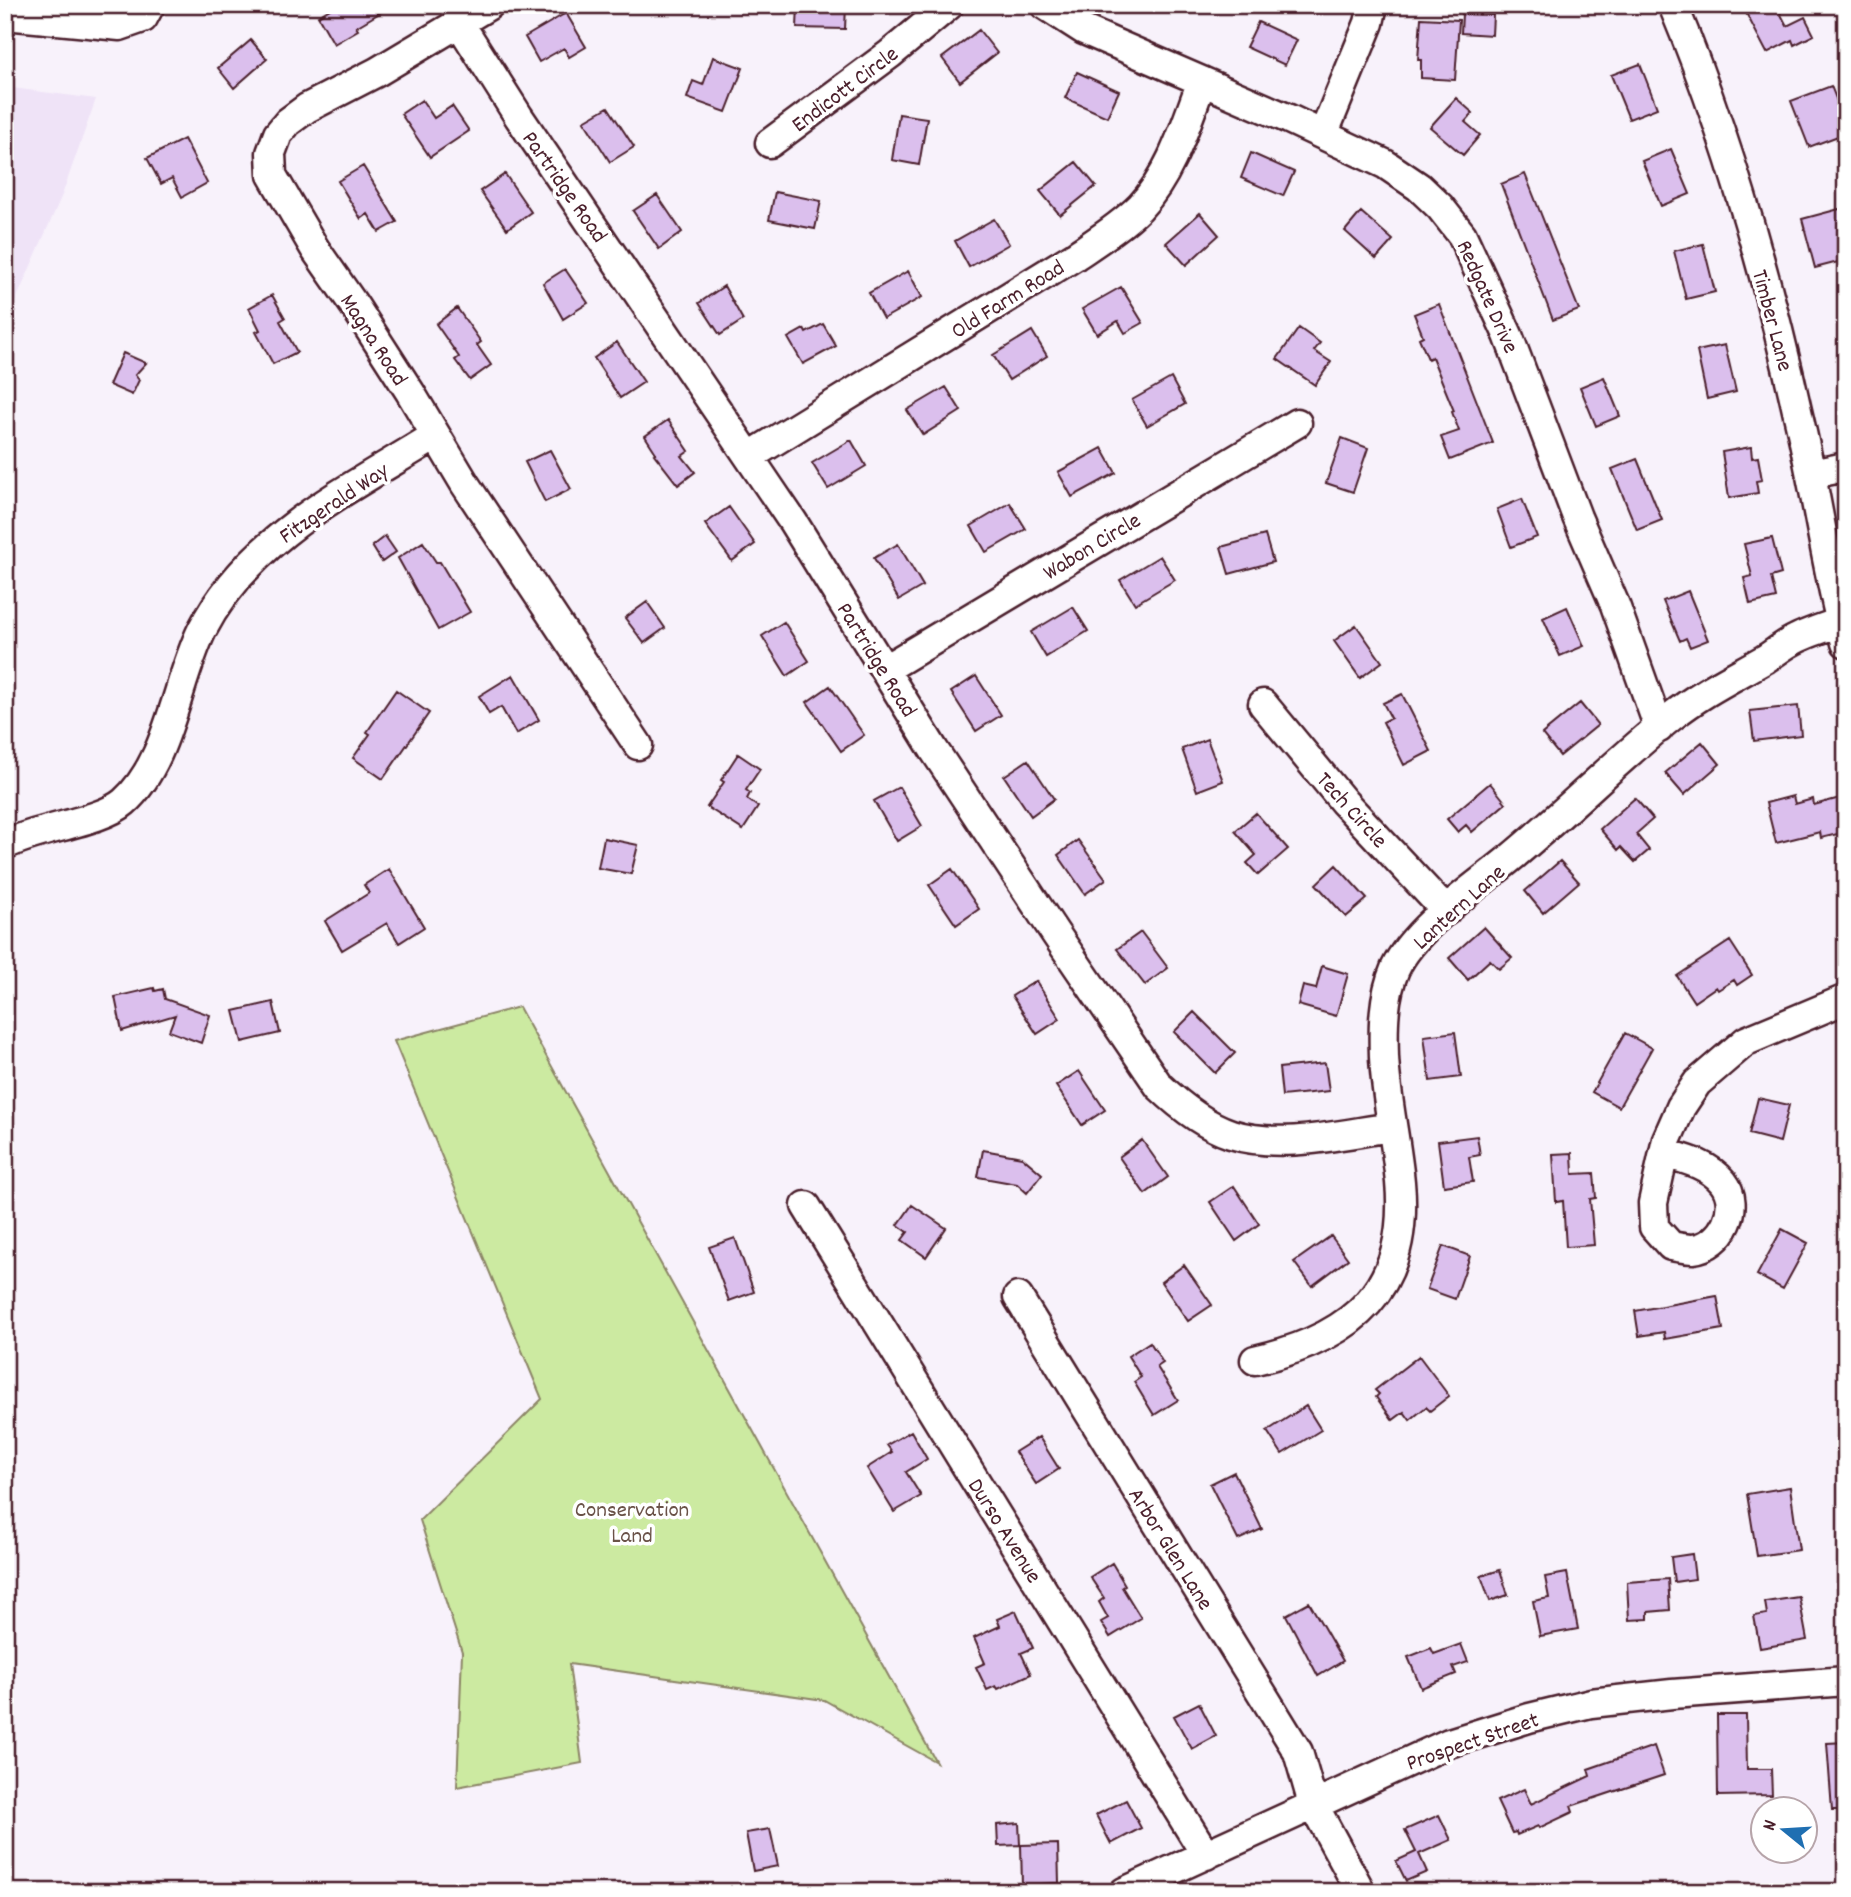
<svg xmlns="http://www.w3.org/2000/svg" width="1851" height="1897" font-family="Dekko,sans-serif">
	<rect width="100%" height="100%" fill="#f8f2fb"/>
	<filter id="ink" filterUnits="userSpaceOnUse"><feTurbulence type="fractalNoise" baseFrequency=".0143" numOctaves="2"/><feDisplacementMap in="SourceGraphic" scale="14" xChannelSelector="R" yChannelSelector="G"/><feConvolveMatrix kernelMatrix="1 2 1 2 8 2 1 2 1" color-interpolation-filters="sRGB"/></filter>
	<g filter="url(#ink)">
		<!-- built -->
		<path fill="#efe3f7" d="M5,87L96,99L62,195L5,325Z"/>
		<!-- green -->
		<path fill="#cceaa1" stroke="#8b8466" stroke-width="2" d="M519,1007L936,1762L824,1700L569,1664L582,1763L457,1787L462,1652L420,1520L542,1399L394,1041Z"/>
		<!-- building -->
		<path fill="#dbbfed" stroke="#4a1f2b" stroke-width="2" d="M337,5H393L356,27L358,30L334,44L318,16Z
			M798,5H846L845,29L797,28Z
			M1760,5H1776L1787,26L1805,17L1814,35L1794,45L1792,40L1767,53L1746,13Z
			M566,13L586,47L569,57L564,48L539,62L525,37Z
			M1462,14L1493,15L1492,35L1461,33Z
			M1421,18L1459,20L1455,80L1421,78V60H1418Z
			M1258,22L1297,40L1285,65L1246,47Z
			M979,30L997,53L960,82L942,58Z
			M251,40L267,59L234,88L218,68Z
			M713,57L743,68L726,112L687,98L693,81L703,85Z
			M1640,64L1657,108L1629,119L1611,75Z
			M1077,72L1119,91L1107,117L1065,98Z
			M1831,86L1846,124V133L1809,147L1791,101Z
			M1456,98L1473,113L1465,122L1480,135L1463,155L1430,127Z
			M422,100L434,118L452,106L469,131L430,157L401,114Z
			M608,107L634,147L610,162L584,121Z
			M899,114L927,118L919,165L892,160Z
			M184,139L207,183L182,197L172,178L161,184L147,158Z
			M1671,149L1690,194L1661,206L1642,161Z
			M1251,153L1294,172L1283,196L1241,178Z
			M1076,162L1096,186L1060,215L1040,191Z
			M363,166L397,222L379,232L368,214L361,219L338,181Z
			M505,174L531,212L507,229L480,191Z
			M1525,174L1579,310L1553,320L1501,184Z
			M775,192L821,201L815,229L769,220Z
			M657,195L682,232L659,249L633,211Z
			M1843,208L1846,219V260L1815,268L1802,219Z
			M1361,212L1393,240L1376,259L1345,231Z
			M1200,213L1219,235L1186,265L1166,243Z
			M994,219L1009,244L969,267L955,241Z
			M1703,244L1715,292L1686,299L1674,251Z
			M565,269L588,303L563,319L543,283Z
			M908,271L922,297L883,319L869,293Z
			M724,286L743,320L720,335L699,303Z
			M1121,287L1143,323L1125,333L1118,321L1097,334L1082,309Z
			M272,295L285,318L280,321L297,352L273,364L256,332L260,330L249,308Z
			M1439,304L1493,443L1450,460L1441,437L1459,431L1452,412L1454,411L1432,357L1428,359L1419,338L1423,336L1414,314Z
			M457,308L481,342L477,345L491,365L470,380L455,360L459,357L436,324Z
			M823,324L836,346L803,364L788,338L804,329L806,333Z
			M1299,328L1320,343L1314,351L1331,362L1315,385L1277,359Z
			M1032,331L1047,356L1009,380L993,355Z
			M617,342L644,382L620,398L594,358Z
			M1725,345L1736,392L1707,399L1697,351Z
			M123,353L146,363L135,375L139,380L132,395L109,385Z
			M1604,377L1620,416L1596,426L1580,387Z
			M1171,378L1185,404L1147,426L1132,400Z
			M946,387L961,411L923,435L907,410Z
			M668,420L689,451L682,456L695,472L678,485L654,454L656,453L645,436Z
			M1342,438L1368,448L1353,492L1326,483Z
			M851,440L866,466L828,489L812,463Z
			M1751,447L1752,458L1758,457L1762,480L1756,481L1758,493L1729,498L1722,452Z
			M1102,448L1116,473L1072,497L1058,472Z
			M550,450L571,489L545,502L525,462Z
			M1637,459L1662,520L1637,530L1612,469Z
			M1522,499L1537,537L1511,547L1497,509Z
			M1010,503L1026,529L986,552L971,526Z
			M729,507L755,544L732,561L705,524Z
			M1265,535L1273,562L1229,574L1221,547Z
			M385,536L396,552L382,562L372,546Z
			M1772,538L1781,574L1771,577L1776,598L1750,604L1744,578L1752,576L1744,544Z
			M423,542L436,562H440L470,612L438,630L398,558Z
			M898,544L923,586L899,600L874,558Z
			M1160,556L1175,580L1135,604L1120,580Z
			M1688,591L1708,640L1690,647L1686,638L1680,641L1663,601Z
			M647,602L665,628L644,643L625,618Z
			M1073,607L1088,631L1046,657L1031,632Z
			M1567,607L1584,646L1560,656L1543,618Z
			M784,622L809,661L787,676L762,636Z
			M1356,625L1382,662L1360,678L1334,641Z
			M513,675L539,720L516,734L501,707L489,714L479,696Z
			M976,676L1001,715L976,731L951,692Z
			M830,686L864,735L841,751L807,702Z
			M396,690L429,713L383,779L353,758L370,734L367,732Z
			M1402,694L1431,751L1404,765L1383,722L1391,718L1383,703Z
			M1580,703L1598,725L1560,756L1542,734Z
			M1798,706L1801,735L1754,741L1750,711Z
			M1207,739L1223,781L1197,791L1182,749Z
			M1702,742L1720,764L1684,795L1665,773Z
			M738,754L760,769L746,790L750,793L747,799L758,807L743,830L707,807L724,782L721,780Z
			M1028,760L1054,799L1031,816L1004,776Z
			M1490,783L1506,803L1472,832L1466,825L1458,832L1447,819Z
			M899,787L922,826L897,841L874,801Z
			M1793,796L1795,804L1813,799L1814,805L1840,798L1846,832L1821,838L1820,832L1776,843L1766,803Z
			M1635,798L1653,819L1636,834L1649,850L1635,862L1621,847L1618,850L1600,829Z
			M1256,813L1288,849L1258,875L1247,863L1256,855L1235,831Z
			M604,838L638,845L631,874L598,868Z
			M1078,840L1106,879L1085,894L1058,855Z
			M1560,861L1579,882L1543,913L1525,891Z
			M1336,865L1367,899L1346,917L1316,884Z
			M389,869L424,927L399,943L387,923L342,950L325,921L369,893L364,885Z
			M952,869L979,909L956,925L929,885Z
			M1484,927L1512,958L1499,969L1490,960L1468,980L1449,958Z
			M1141,932L1168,968L1145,985L1117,949Z
			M1730,941L1752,975L1737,985L1734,980L1718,990L1716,987L1694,1002L1677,976Z
			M1322,966L1348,974L1336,1016L1298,1005L1303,986L1316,989Z
			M1036,981L1060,1019L1037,1034L1012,996Z
			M154,988L155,991L163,989L165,999L210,1015L201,1043L169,1031L175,1015L122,1031L115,997Z
			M273,1002L280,1033L242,1042L234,1011Z
			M1194,1012L1235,1053L1215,1073L1174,1032Z
			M1455,1032L1461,1077L1430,1081L1424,1036Z
			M1625,1033L1652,1048L1619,1107L1592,1092Z
			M1325,1063L1329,1091L1282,1096L1279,1068Z
			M1079,1071L1105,1110L1082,1125L1056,1086Z
			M1758,1098L1789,1105L1780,1142L1749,1134Z
			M1477,1136L1480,1155L1469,1157L1473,1182L1444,1186L1438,1141Z
			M1142,1140L1168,1177L1145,1194L1119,1157Z
			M983,1150L1022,1157L1042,1174L1027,1193L1017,1184L978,1177Z
			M1572,1153L1573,1174L1594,1173L1596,1198L1590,1199L1594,1245L1566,1247L1563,1201L1556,1202L1553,1154Z
			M1234,1186L1259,1224L1236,1241L1210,1202Z
			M912,1205L946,1228L926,1257L902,1240L908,1232L898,1225Z
			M1782,1229L1808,1243L1783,1289L1757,1275Z
			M1331,1236L1348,1259L1312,1286L1294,1262Z
			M735,1238L754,1292L729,1301L709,1247Z
			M1443,1246L1470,1256L1455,1299L1427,1289Z
			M1184,1265L1212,1305L1188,1321L1161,1282Z
			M1717,1296L1723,1329L1665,1339L1664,1332L1639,1336L1635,1311Z
			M1150,1342L1163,1363L1157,1367L1178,1400L1154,1415L1134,1382L1141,1377L1128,1356Z
			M1419,1356L1449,1396L1430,1411L1426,1407L1410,1420L1404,1412L1393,1420L1376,1397L1379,1394L1375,1390Z
			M1306,1406L1321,1430L1282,1454L1267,1431Z
			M911,1431L927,1459L906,1472L921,1496L894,1512L867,1468L892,1452L887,1445Z
			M1039,1437L1059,1469L1036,1484L1015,1452Z
			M1234,1472L1262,1529L1238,1540L1210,1484Z
			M1790,1487L1799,1550L1757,1556L1747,1494Z
			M1692,1554L1695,1579L1674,1582L1671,1557Z
			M1112,1563L1125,1585L1122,1587L1141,1618L1110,1637L1101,1622L1108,1618L1099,1602L1104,1598L1090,1577Z
			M1500,1570L1508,1595L1490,1601L1481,1576Z
			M1567,1573L1578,1629L1540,1636L1533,1601L1549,1598L1545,1577Z
			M1668,1579L1670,1610L1648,1612V1619L1629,1620L1627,1582Z
			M1799,1597L1807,1640L1760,1648L1754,1616L1767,1614L1765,1602Z
			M1309,1602L1343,1661L1318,1676L1286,1615Z
			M1016,1611L1033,1648L1021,1653L1031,1674L998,1689L996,1686L987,1690L976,1667L985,1663L974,1638L1000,1626L997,1619Z
			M1461,1644L1468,1662L1453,1667L1456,1674L1421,1688L1408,1657L1431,1648L1434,1654Z
			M1199,1703L1216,1736L1192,1749L1174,1716Z
			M1717,1715H1746L1747,1769H1771L1772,1795L1718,1796Z
			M1846,1742V1810H1832L1827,1743Z
			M1654,1746L1664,1775L1571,1806L1573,1812L1539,1828L1538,1826L1517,1835L1516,1832L1512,1833L1497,1801L1524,1789L1531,1804L1590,1776L1588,1769Z
			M1126,1800L1141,1828L1111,1844L1096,1815Z
			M1439,1815L1451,1840L1419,1854L1427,1872L1406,1881L1396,1861L1416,1852L1405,1830Z
			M1019,1823L1020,1845L998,1846L997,1825Z
			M770,1829L778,1866L753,1871L746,1833Z
			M1058,1844L1059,1883L1022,1885L1021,1845Z"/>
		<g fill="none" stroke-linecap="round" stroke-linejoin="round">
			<defs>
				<path id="minor" d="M489,5L377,72L307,108L288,122L278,134L271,153L272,175L315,249L354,305L410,392L465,484L638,745
					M1045,5L1084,30L1289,119L1385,164L1419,187L1440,207L1462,235L1508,335L1577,517L1615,605L1659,728
					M1673,5C1728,137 1767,275 1798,415C1816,490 1826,568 1846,643
					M5,15L120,26L143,18L150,5
					M460,24L519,117L793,522L934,750L1055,933L1159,1086C1179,1105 1204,1125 1231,1134C1281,1150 1341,1134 1392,1127
					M1323,135L1369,23L1373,5
					M770,143L890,54L949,5
					M750,456L1075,256C1097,241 1121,226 1140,207C1172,173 1186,123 1202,81
					M1811,474L1846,467
					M885,669L1297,423
					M1263,704L1344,802L1446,911
					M5,845C37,828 101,822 124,802C169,762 176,683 202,630C250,536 350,489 435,436
					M1664,1153C1685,1159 1708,1164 1723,1182C1742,1206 1723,1246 1693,1249C1686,1249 1677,1247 1671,1246L1654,1227L1653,1203L1667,1139L1681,1107L1697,1083L1746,1041L1846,999
					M806,1206L1206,1855
					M1018,1297L1298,1752L1313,1804L1361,1892
					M1255,1360C1353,1338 1410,1289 1400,1182C1396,1140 1386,1099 1384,1057C1383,1027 1383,997 1395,969C1414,928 1474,888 1508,860C1564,814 1615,762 1671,717C1701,693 1732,678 1765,659C1776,652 1785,644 1796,639C1810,632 1826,627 1841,622
					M1124,1892L1449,1743L1529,1718L1591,1703L1672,1694L1846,1681"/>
			</defs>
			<!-- minor casing -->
			<use href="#minor" stroke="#4a1f2b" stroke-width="33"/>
			<!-- minor -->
			<use href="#minor" stroke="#fff" stroke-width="28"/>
		</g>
	</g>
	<g text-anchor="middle" stroke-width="7" stroke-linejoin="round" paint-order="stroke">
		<!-- street labels -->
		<g font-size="23" fill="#4a1f2b" stroke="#fff">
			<text transform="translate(844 88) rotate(-37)" y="8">Endicott Circle</text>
			<text transform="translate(566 186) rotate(55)" y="8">Partridge Road</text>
			<text transform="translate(1489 296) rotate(66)" y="8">Redgate Drive</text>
			<text transform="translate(1007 298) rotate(-32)" y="8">Old Farm Road</text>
			<text transform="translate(1774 320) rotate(75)" y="8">Timber Lane</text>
			<text transform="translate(375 339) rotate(57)" y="8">Magna Road</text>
			<text transform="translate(333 502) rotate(-34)" y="8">Fitzgerald Way</text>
			<text transform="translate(1091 545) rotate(-31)" y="8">Wabon Circle</text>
			<text transform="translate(878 659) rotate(58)" y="8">Partridge Road</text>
			<text transform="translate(1353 809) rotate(48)" y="8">Tech Circle</text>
			<text transform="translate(1458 906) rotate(-42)" y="8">Lantern Lane</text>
			<text transform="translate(1006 1530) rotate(58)" y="8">Durso Avenue</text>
			<text transform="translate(1172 1548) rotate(58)" y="8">Arbor Glen Lane</text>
			<text transform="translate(1472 1740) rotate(-19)" y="8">Prospect Street</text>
		</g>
		<!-- park labels -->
		<g font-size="23" fill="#6a5248" stroke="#fff">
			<text x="632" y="1516">Conservation<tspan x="632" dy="26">Land</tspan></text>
		</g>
	</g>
	<!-- margin -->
	<rect width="1851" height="1897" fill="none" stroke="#fff" stroke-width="28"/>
	<rect x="14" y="14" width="1823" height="1869" fill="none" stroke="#4a1f2b" stroke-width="2.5" filter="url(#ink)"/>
	<!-- north arrow -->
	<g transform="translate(1784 1830) rotate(288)"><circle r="33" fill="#ffffff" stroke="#b7a5aa" stroke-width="2"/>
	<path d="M0-5L12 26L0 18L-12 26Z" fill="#1f6fb2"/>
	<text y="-10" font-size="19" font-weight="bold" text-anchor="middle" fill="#4a1f2b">N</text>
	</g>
</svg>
